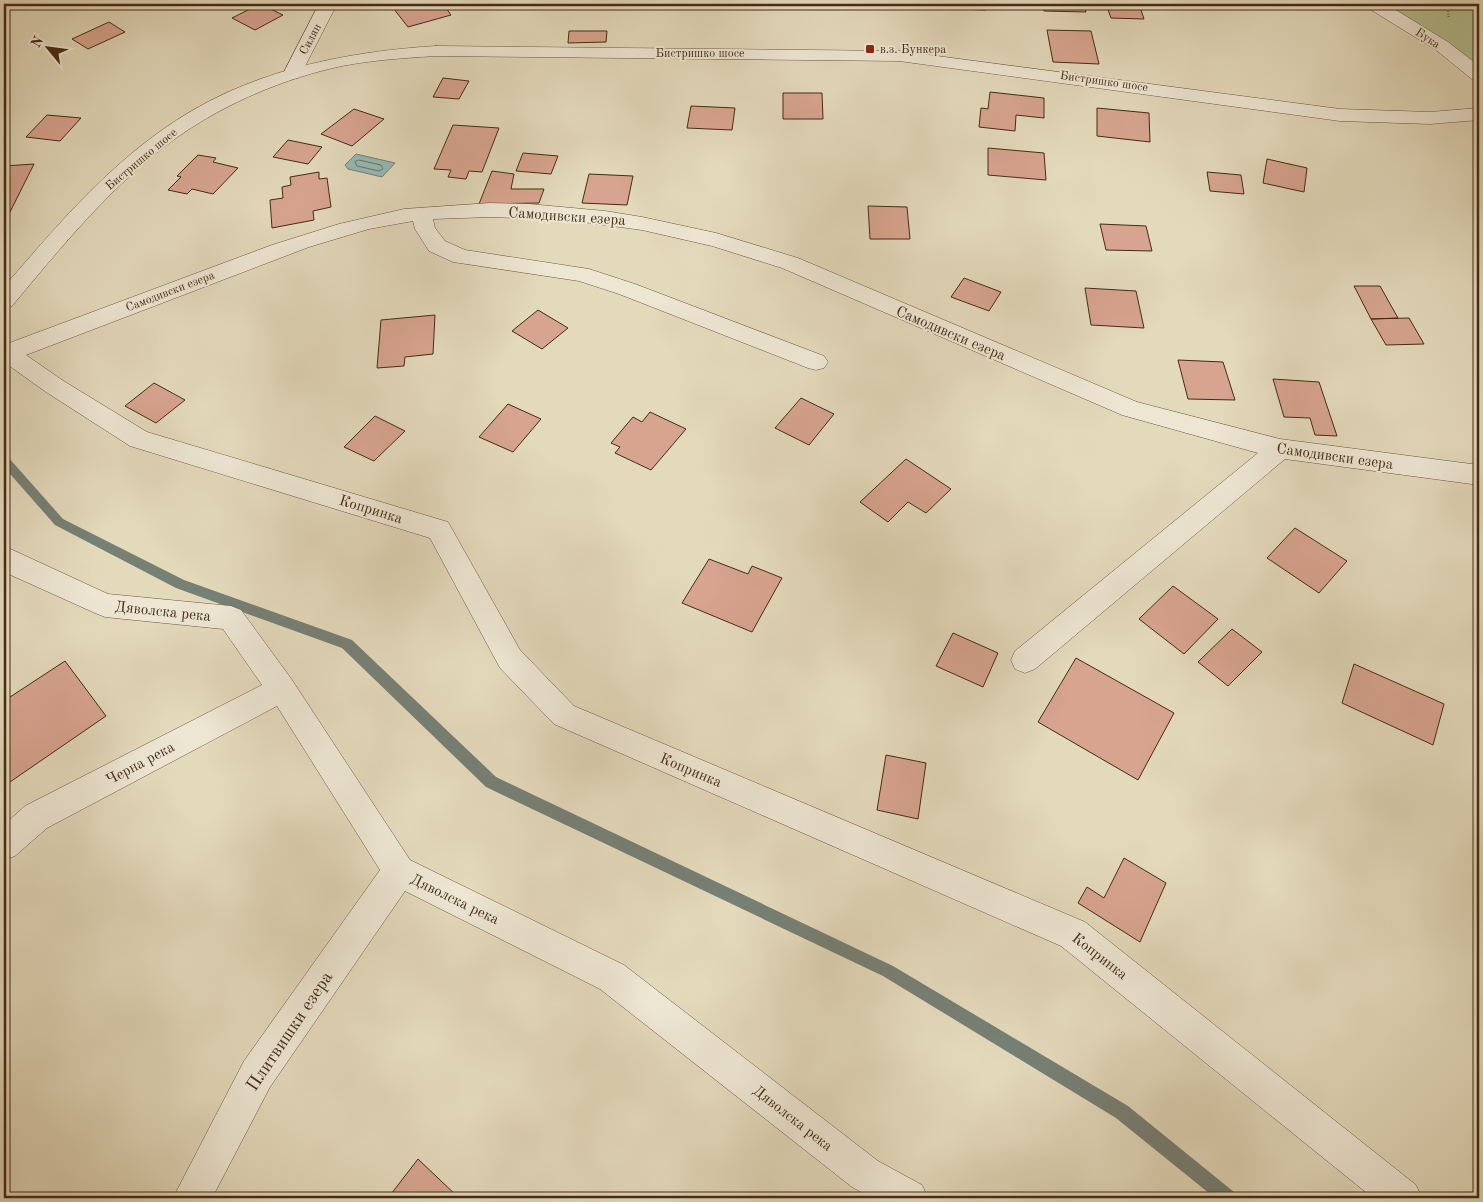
<svg xmlns="http://www.w3.org/2000/svg" width="1483" height="1202" font-family="'Old Standard TT',serif">
	<rect width="100%" height="100%" fill="#e3d9bb"/>
	<filter id="stains"><feTurbulence type="fractalNoise" baseFrequency=".004" numOctaves="4"/><feColorMatrix values="0 0 0 0 .2 0 0 0 0 .09 0 0 0 0 .02 0 0 0 .5 -.17"/></filter>
	<radialGradient id="worn" r=".72"><stop offset=".6" stop-color="#630" stop-opacity="0"/><stop offset="1" stop-color="#630" stop-opacity=".3"/></radialGradient>
	<!-- green -->
	<path fill="#b4bf90" stroke="#7c7552" d="M1373,4H1479V76L1467,64Z"/>
	<!-- water -->
	<path fill="#96b9b6" stroke="#768075" d="M356,154L395,163L382,177L348,169L345,165Z"/>
	<g fill="none" stroke-linecap="round" stroke-linejoin="round">
		<!-- shore -->
		<path stroke="#6e7265" stroke-width="1" d="M359,160L381,165L383,169L379,171L357,166L355,162Z"/>
		<!-- stream -->
		<path fill="#768075" fill-rule="evenodd" d="M4,456L8,457L63,519L184,580L352,640L496,777L893,966L1128,1106L1234,1192L1237,1198H1215L1116,1118L883,976L486,787L342,648L176,588L55,525L4,467Z"/>
	</g>
	<!-- building -->
	<path fill="#d7a48f" stroke="#452b14" d="M260,4L283,15L255,30L232,18Z
		M390,4H443L451,15L408,27Z
		M927,4H986V10L927,8Z
		M1043,4H1083L1086,12L1044,11Z
		M1106,4H1139L1144,19L1111,18Z
		M109,22L125,32L88,49L72,39Z
		M1047,30L1091,31L1099,64L1053,62Z
		M569,31H607L606,42L568,43Z
		M443,78L469,81L459,99L433,97Z
		M990,92L1044,98V118L1016,115L1015,131L979,127L981,108L988,109Z
		M783,93H822L823,119H783Z
		M691,106L735,108L732,130L687,128Z
		M1097,108L1149,113L1150,142L1097,136Z
		M354,109L384,119L352,146L321,134Z
		M47,115L81,118L60,141L26,137Z
		M453,125L499,128L482,172L469,171L466,179L448,177L451,170L434,169Z
		M288,140L322,147L308,164L273,157Z
		M988,148L1044,153L1046,180L988,175Z
		M523,153L558,156L551,174L516,171Z
		M198,155L216,158L213,162L238,168L213,194L192,189L187,194L168,190L181,177L177,176Z
		M1267,159L1307,168L1304,192L1263,183Z
		M34,164L8,216H4V166Z
		M492,171L514,174L511,189H544L539,203L479,204Z
		M319,172V179L327,178L331,207L313,211L314,220L272,228L270,200L283,198L282,187L291,185L290,177Z
		M1207,172L1241,175L1244,194L1210,191Z
		M589,174L633,176L627,205L582,203Z
		M868,206L907,207L910,239H870Z
		M1100,224L1146,226L1152,251L1106,250Z
		M964,278L1001,292L989,311L951,297Z
		M1354,286H1380L1398,318L1371,319Z
		M1085,288L1136,291L1144,328L1091,325Z
		M538,310L568,328L542,349L512,331Z
		M435,315L433,354L405,357L404,366L377,368L381,320Z
		M1409,318L1424,344L1386,345L1371,319Z
		M1178,360L1223,362L1235,400L1188,399Z
		M1273,379L1319,382L1337,436L1315,435L1310,418L1284,417Z
		M154,383L185,400L156,423L125,406Z
		M801,398L834,414L809,445L775,428Z
		M508,404L541,419L513,452L479,437Z
		M650,412L686,429L651,470L615,453L620,447L611,443L633,417L642,422Z
		M375,416L405,431L374,461L344,447Z
		M906,459L951,489L926,513L908,502L888,522L860,502Z
		M1295,528L1347,561L1319,593L1267,558Z
		M709,559L748,574L752,566L782,578L752,632L682,603Z
		M1173,586L1218,619L1184,654L1139,619Z
		M1232,629L1262,652L1228,686L1198,662Z
		M953,633L998,653L983,687L936,666Z
		M1076,658L1174,713L1138,780L1038,722Z
		M65,661L106,716L7,784L4,778V701Z
		M1354,664L1444,704L1433,745L1342,703Z
		M886,755L926,763L918,819L877,810Z
		M1124,858L1166,883L1140,942L1078,903L1087,887L1104,898Z
		M418,1159L459,1198H388Z"/>
	<g fill="none" stroke-linecap="round" stroke-linejoin="round">
		<defs>
			<path id="minor" d="M319,4H337L301,74L298,78L292,79L286,78L283,74Z
				M1365,4H1386L1448,42L1479,66V81L1473,80L1436,50L1368,8Z
				M490,203L529,204L605,211L642,217L716,233L798,258L1137,402L1280,439L1479,465V485L1285,459L1035,669L1025,673L1015,669L1011,660L1015,651L1258,453L1122,415L782,268L712,246L642,230L568,220L490,217L433,219L435,228L445,241L465,250L589,269L635,284L824,356L828,362L824,368L816,370L808,368L619,294L579,281L453,262L429,251L415,229L413,221L369,229L309,247L26,355L62,380L147,432L448,522L520,650L574,706L1085,922L1416,1185L1422,1198H1373L1061,946L554,724L500,668L430,538L130,446L46,392L4,362V345L272,245L339,224L404,209Z
				M4,546L108,594L231,606L241,610L292,680L410,860L624,965L878,1161L922,1185L928,1198H872L852,1187L600,989L405,891L270,1087L212,1198H173L244,1061L380,870L277,706L47,828L15,856L4,860V825L25,806L262,685L223,629L105,617L95,613L4,572Z"/>
			<path id="tertiary" d="M436,46L899,51L1340,109L1430,112L1479,108V120L1430,124L1340,121L899,61L436,56C405,58 373,60 342,66C285,78 226,103 179,136C114,182 62,246 12,306L4,309V287C53,230 103,171 165,128C244,72 341,52 436,46Z"/>
		</defs>
		<!-- minor casing -->
		<use href="#minor" stroke="#6c563e" stroke-width="1"/>
		<!-- tertiary casing -->
		<use href="#tertiary" stroke="#6c563e" stroke-width="1"/>
		<!-- path -->
		<path stroke="#452b14" stroke-width="2.5" stroke-dasharray="0.5 2" stroke-linecap="butt" d="M1447,4L1449,18"/>
		<!-- minor -->
		<use href="#minor" fill="#ede6d3" fill-rule="evenodd"/>
		<!-- tertiary -->
		<use href="#tertiary" fill="#ede6d3" fill-rule="evenodd"/>
	</g>
	<!-- markers -->
	<rect fill="#8f2418" stroke="#ede6d3" stroke-width="2" x="865" y="44" width="10" height="10" rx="2.5"/>
	<g text-anchor="middle" stroke-width="4" stroke-linejoin="round" paint-order="stroke">
		<!-- far-street labels -->
		<g font-size="12" fill="#452b14" stroke="#ede6d3">
			<text transform="translate(1428 38) rotate(33)" y="4">Бука</text>
			<text transform="translate(310 39) rotate(-62)" y="4">Силян</text>
			<text x="700" y="57">Бистришко шосе</text>
			<text transform="translate(1104 81) rotate(8)" y="4">Бистришко шосе</text>
			<text transform="translate(141 159) rotate(-40)" y="4">Бистришко шосе</text>
			<text transform="translate(170 291) rotate(-21)" y="4">Самодивски езера</text>
		</g>
		<!-- far-poi labels -->
		<g font-size="12" fill="#452b14" stroke="#ede6d3" text-anchor="start">
			<text x="880" y="53">в.з. Бункера</text>
		</g>
		<!-- street labels -->
		<g font-size="15" fill="#452b14" stroke="#ede6d3">
			<text transform="translate(567 216) rotate(4)" y="5">Самодивски езера</text>
			<text transform="translate(951 333) rotate(23)" y="5">Самодивски езера</text>
			<text transform="translate(1335 456) rotate(8)" y="5">Самодивски езера</text>
			<text transform="translate(371 509) rotate(17)" y="5">Копринка</text>
			<text transform="translate(163 611) rotate(6)" y="5">Дяволска река</text>
			<text transform="translate(140 763) rotate(-28)" y="5">Черна река</text>
			<text transform="translate(691 770) rotate(23)" y="5">Копринка</text>
			<text transform="translate(455 899) rotate(26)" y="5">Дяволска река</text>
			<text transform="translate(1100 956) rotate(38)" y="5">Копринка</text>
			<text transform="translate(793 1118) rotate(38)" y="5">Дяволска река</text>
		</g>
		<!-- near-street labels -->
		<g font-size="18" fill="#452b14" stroke="#ede6d3">
			<text transform="translate(289 1031) rotate(-56)" y="6">Плитвишки езера</text>
		</g>
	</g>
	<!-- margin -->
	<rect width="1483" height="1202" fill="none" stroke="#e3d9bb" stroke-width="20"/>
	<rect x="5" y="5" width="1473" height="1192" fill="none" stroke="#452b14" stroke-width="2.5"/>
	<rect x="10" y="10" width="1463" height="1182" fill="none" stroke="#452b14"/>
	<!-- north arrow -->
	<g transform="translate(48 48) rotate(299)" stroke="#ede6d3" stroke-width="4" paint-order="stroke">
	<path d="M0-4L9 19L0 12L-9 19Z" fill="#452b14"/>
	<text y="-8" font-size="14" font-weight="bold" text-anchor="middle" fill="#452b14">N</text>
	</g>
	<rect width="100%" height="100%" filter="url(#stains)"/>
	<rect width="100%" height="100%" fill="url(#worn)"/>
</svg>
